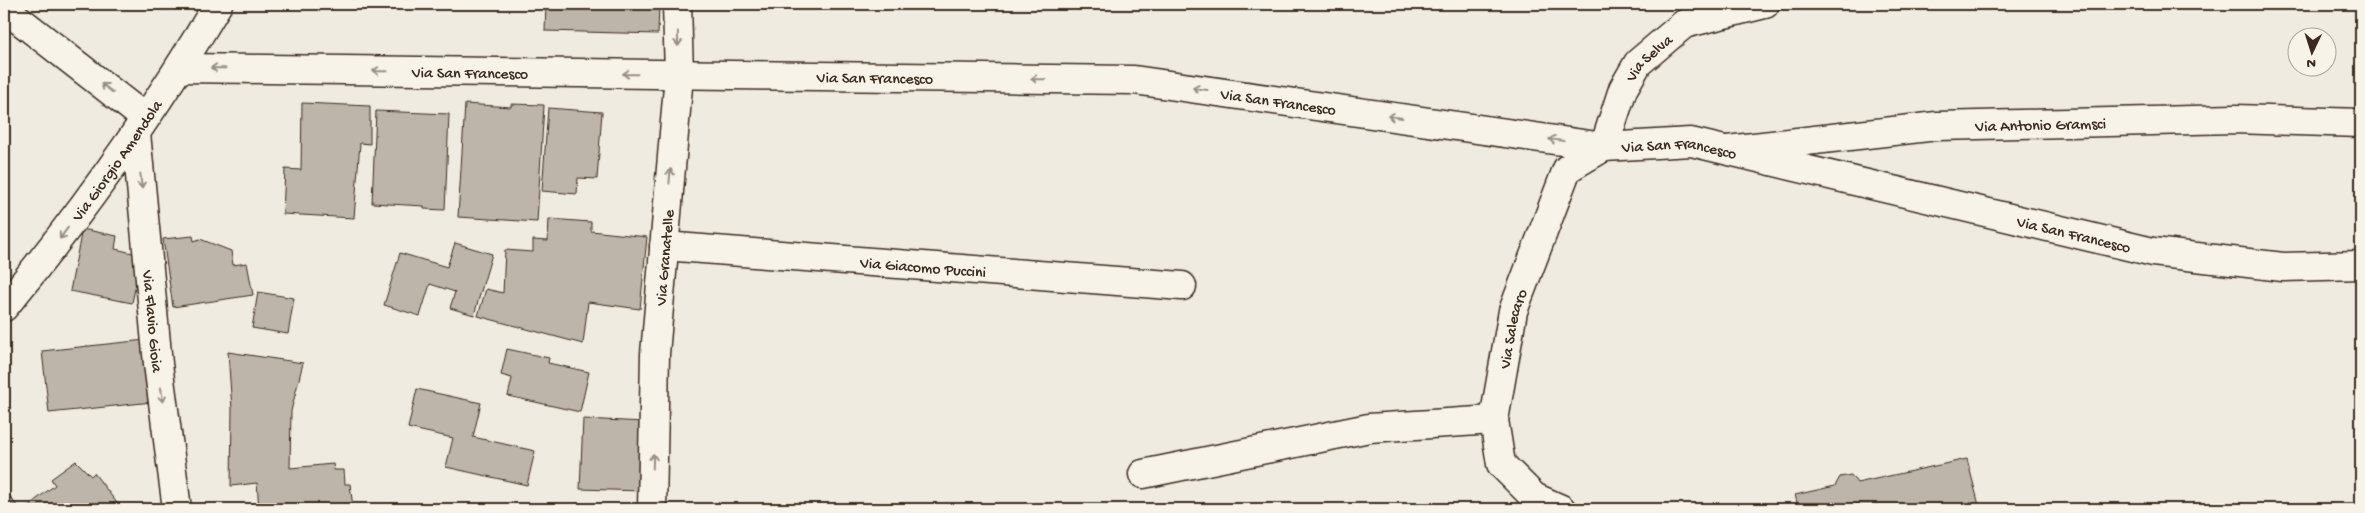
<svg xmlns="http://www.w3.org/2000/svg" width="2365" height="513" font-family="'Gochi Hand',sans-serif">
	<rect width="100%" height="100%" fill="#efebe0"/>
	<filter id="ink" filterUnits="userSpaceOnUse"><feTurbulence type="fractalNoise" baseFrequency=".02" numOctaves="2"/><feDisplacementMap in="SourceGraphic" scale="10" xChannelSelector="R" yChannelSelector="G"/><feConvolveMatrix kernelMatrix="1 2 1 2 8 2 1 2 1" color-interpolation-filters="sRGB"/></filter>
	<g filter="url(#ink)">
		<!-- building -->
		<path fill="#bdb5aa" stroke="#3b2a1e" d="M546,4H659L658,34L545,31Z
			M302,103L370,106V144L360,143L354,218L283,214L285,169L301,170Z
			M465,104L511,107V104L544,105L537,222L458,217Z
			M548,108L602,112L597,179L578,178L577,194L542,191Z
			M376,111L449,114L445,210L424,209V206L372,203Z
			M549,219L591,222V231L647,237L640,309L588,302L583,344L478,316L486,289L503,293L505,250L533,252V240L548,241Z
			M82,229L117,236L115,249L142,255L132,303L70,291Z
			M193,236L194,241L200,239L231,251L233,265L247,263L253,295L173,307L163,239Z
			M455,243L492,254L474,315L450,308L455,292L430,284L420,316L384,305L400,253L447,267Z
			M258,292L294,298L288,334L252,328Z
			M145,340L152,402L49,413L42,351Z
			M507,349L549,358L548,363L589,372L580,412L508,396L512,378L501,375Z
			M228,352L303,363L291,411L290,468L333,464L334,470H344L345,484H350L353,507L332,509H259L257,483L231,486L232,409Z
			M417,389L481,403L473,437L535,451L527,485L446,467L453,438L408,428Z
			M583,419L645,422L642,491L580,489Z
			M1967,459L1980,509H1799L1795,495L1835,486L1840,477L1851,475L1857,483Z
			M76,461L91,476L94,473L120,507L117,509H24L55,485L51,479Z
			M4,488L19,509H4Z
			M590,505L631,509H589Z"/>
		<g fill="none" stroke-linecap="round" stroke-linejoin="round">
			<defs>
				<g id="street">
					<path d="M4,8L145,118"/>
					<path id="s1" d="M180,68L1134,80L1604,147"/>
					<path id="s2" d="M136,133L158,364L177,509"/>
					<path id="s3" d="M1604,147L1623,89L1638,63L1684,24L1765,4"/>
					<path id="s4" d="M1727,150L1937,126L2235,119L2361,123"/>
					<path id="s5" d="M664,246L1182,286"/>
					<path id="s6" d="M4,307C83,212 155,110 218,4"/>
					<path d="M1143,474L1369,428L1494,420"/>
					<path id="s7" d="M652,509L655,354L679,75L677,4"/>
					<path id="s8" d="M1561,509L1534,497L1501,464L1494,420L1513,311L1567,169L1604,147"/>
				</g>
				<g id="secondary">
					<path id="s9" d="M1604,147L1691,142L2153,252L2283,267L2361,265"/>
				</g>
			</defs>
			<!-- street casing -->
			<use href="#street" stroke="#3b2a1e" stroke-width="31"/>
			<!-- secondary casing -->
			<use href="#secondary" stroke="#3b2a1e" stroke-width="31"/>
			<!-- street -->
			<use href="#street" stroke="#f7f3e8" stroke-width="28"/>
			<!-- secondary -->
			<use href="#secondary" stroke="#f7f3e8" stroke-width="28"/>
		</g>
		<!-- one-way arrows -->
		<defs><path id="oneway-shaft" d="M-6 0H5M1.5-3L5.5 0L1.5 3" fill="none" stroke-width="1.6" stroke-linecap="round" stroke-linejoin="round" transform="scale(1.25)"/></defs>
		<g stroke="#998e83">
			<use href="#oneway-shaft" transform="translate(678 39) rotate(89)"/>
			<use href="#oneway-shaft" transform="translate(218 68) rotate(-179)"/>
			<use href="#oneway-shaft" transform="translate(380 71) rotate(-179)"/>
			<use href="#oneway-shaft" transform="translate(630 74) rotate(-179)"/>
			<use href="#oneway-shaft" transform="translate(1038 79) rotate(-179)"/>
			<use href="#oneway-shaft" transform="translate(107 88) rotate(-142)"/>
			<use href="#oneway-shaft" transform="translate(1200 89) rotate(-172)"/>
			<use href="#oneway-shaft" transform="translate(1395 117) rotate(-172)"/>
			<use href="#oneway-shaft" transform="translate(1556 140) rotate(-172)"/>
			<use href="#oneway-shaft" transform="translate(670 176) rotate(-85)"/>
			<use href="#oneway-shaft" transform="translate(141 181) rotate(85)"/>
			<use href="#oneway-shaft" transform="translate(64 233) rotate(126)"/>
			<use href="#oneway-shaft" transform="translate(162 395) rotate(82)"/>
			<use href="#oneway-shaft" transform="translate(653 461) rotate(-89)"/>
		</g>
	</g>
	<g text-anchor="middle" stroke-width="4" stroke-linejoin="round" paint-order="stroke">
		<!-- street labels -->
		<g font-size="16" fill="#3b2a1e" stroke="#f7f3e8">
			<text dy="6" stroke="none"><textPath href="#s3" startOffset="102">Via Selva</textPath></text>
			<text dy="6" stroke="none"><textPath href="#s1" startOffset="290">Via San Francesco</textPath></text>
			<text dy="6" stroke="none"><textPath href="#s1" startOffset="695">Via San Francesco</textPath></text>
			<text dy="6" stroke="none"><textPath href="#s1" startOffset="1100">Via San Francesco</textPath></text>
			<text dy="6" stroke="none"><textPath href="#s4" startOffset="315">Via Antonio Gramsci</textPath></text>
			<text dy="6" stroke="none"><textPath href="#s9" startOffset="76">Via San Francesco</textPath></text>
			<text dy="6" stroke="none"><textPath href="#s6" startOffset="185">Via Giorgio Amendola</textPath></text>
			<text dy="6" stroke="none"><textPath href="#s9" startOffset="481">Via San Francesco</textPath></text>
			<text dy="6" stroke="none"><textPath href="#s7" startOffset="252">Via Granatelle</textPath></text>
			<text dy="6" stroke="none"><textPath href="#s5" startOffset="260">Via Giacomo Puccini</textPath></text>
			<text dy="6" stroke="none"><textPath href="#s2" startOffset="189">Via Flavio Gioia</textPath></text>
			<text dy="6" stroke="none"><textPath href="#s8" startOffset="214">Via Salecaro</textPath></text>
		</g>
	</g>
	<!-- margin -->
	<rect width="2365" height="513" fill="none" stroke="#f7f3e8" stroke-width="20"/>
	<rect x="10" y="10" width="2345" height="493" fill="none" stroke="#3b2a1e" stroke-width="2" filter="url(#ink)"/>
	<!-- north arrow -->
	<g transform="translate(2312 52) rotate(184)"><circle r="24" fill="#f7f3e8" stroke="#aca397"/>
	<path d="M0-4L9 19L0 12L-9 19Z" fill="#3b2a1e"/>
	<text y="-8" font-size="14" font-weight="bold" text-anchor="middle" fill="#3b2a1e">N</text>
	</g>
</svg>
